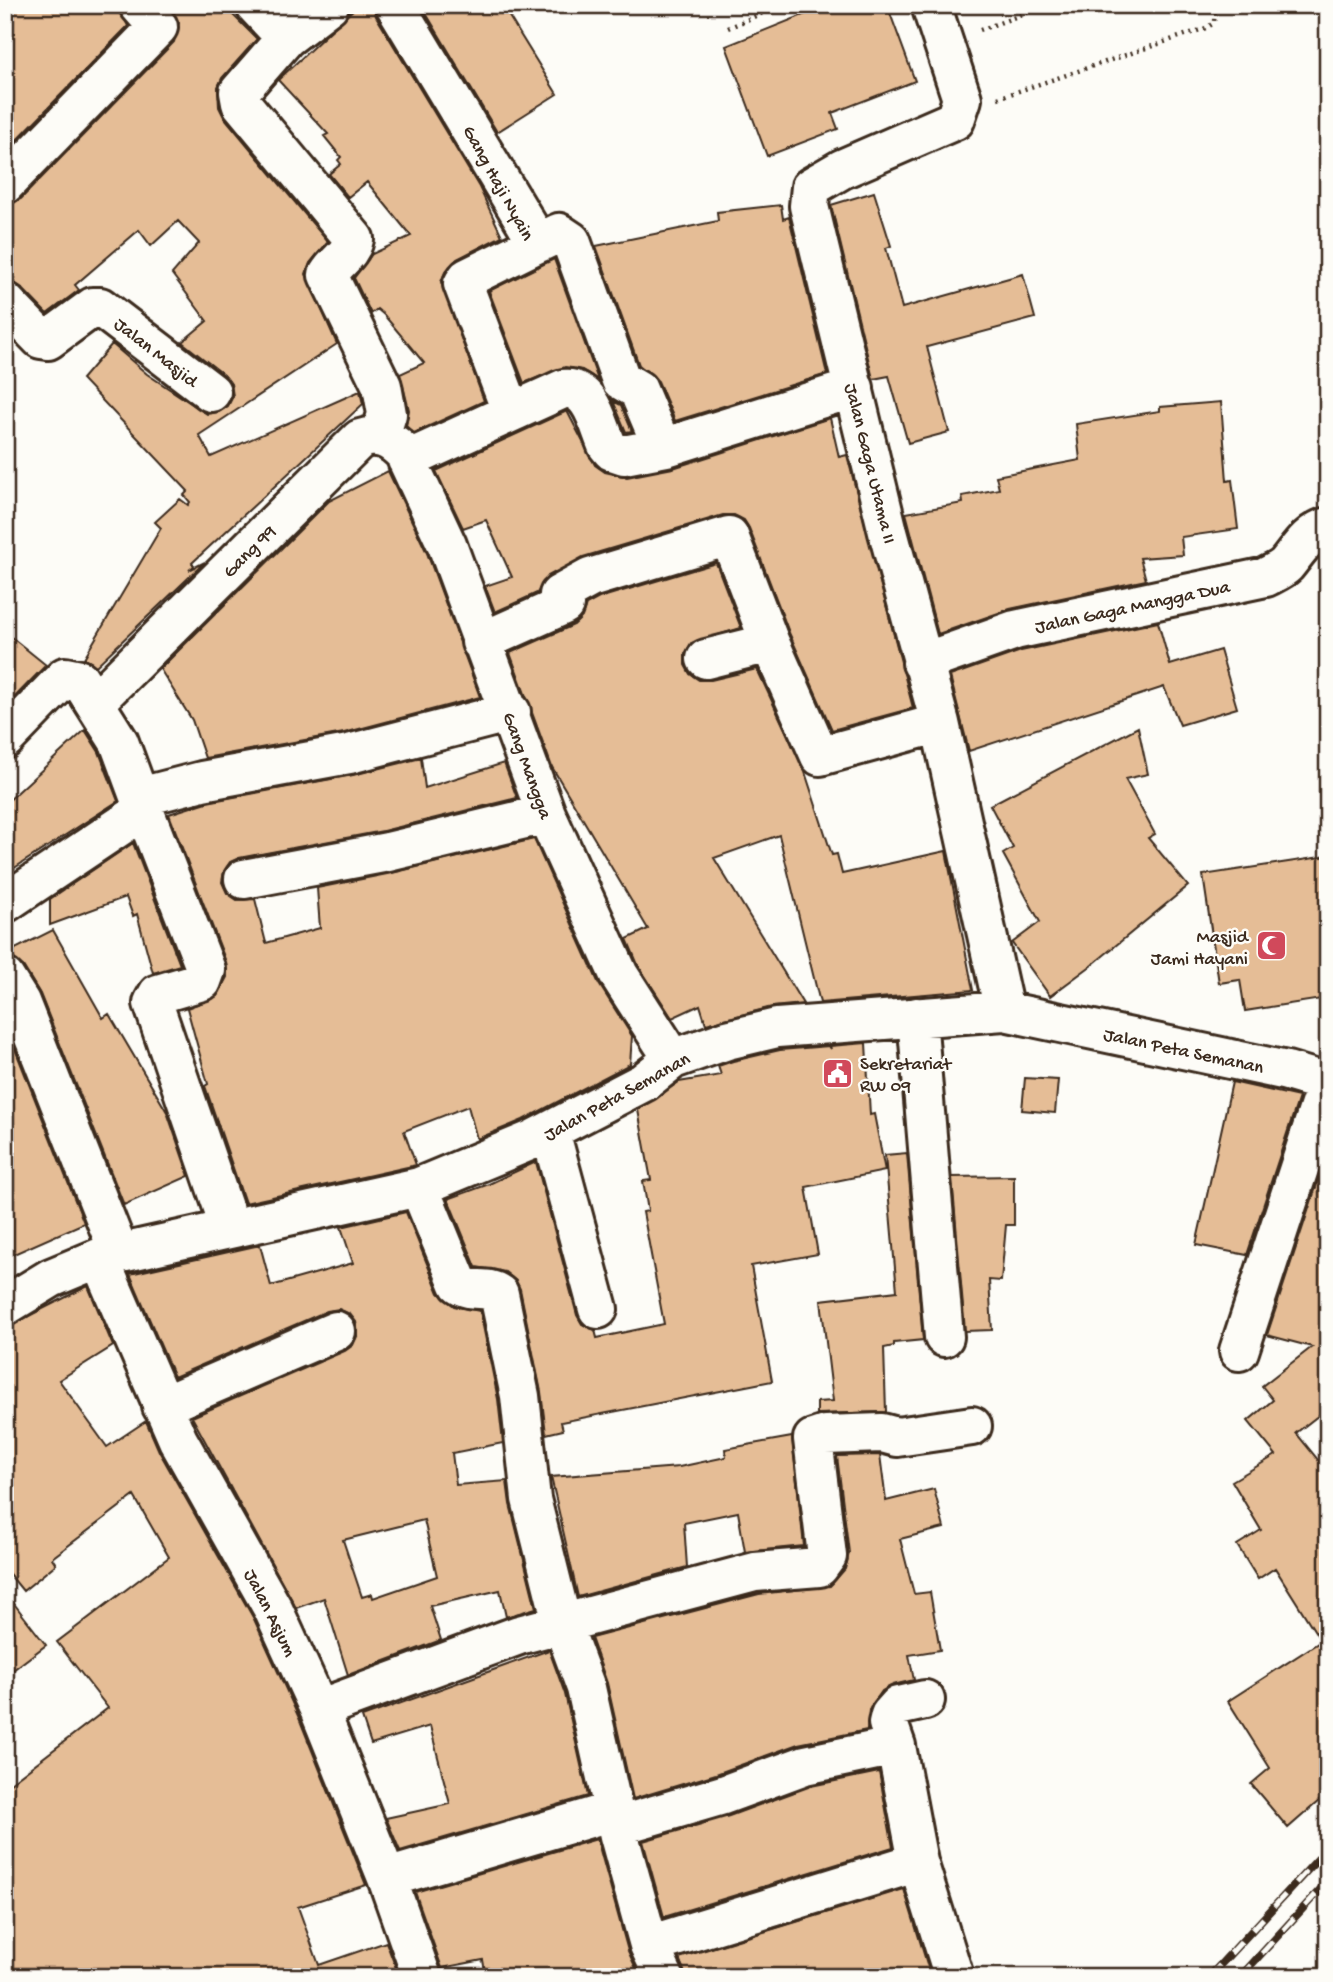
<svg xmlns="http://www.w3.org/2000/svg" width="1333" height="1982" font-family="'Gochi Hand',sans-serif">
	<rect width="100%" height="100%" fill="#fdfcf7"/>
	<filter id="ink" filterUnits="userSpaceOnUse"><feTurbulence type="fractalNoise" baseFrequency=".0143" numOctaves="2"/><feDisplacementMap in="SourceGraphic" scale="14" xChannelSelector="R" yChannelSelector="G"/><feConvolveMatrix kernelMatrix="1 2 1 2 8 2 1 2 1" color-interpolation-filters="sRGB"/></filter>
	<g filter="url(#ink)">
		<!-- building -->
		<path fill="#e5bd96" stroke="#3b2a1e" stroke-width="2" fill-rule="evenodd" d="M5,5H118L128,26L5,152Z
			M168,5H223L257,39L222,78L218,87L219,107L224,117L328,242L310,263L306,274L337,344L199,435L211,457L360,391L363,404L192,563L194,566L189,570L205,562L96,666L84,658L161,528L155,522L180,499L188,505L190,502L184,495L188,491L82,379L112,344L147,374L207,414L219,412L228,406L233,396L231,384L224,375L182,342L207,321L172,274L199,243L178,221L151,246L139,230L75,285L79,290L47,314L21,287L5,277V205L21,199L174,42L179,23Z
			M358,5H373L376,16L479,187L502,236L457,259L445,272L441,282L484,401L414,433L406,426L409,410L400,374L424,363L384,315L377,309L371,314L354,278L372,254L411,236L367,182L348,197L329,174L341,164L338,160L341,157L324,136L328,134L278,80Z
			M421,5H502L557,94L497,132Z
			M828,5H887L915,81L832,113L838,129L767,156L726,46Z
			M874,192L891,246L886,248L902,308L1023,274L1035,318L927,347L949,432L908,443L889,376L873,379L831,205Z
			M781,205L783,219L789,217L827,374L675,421L658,381L639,365L596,246L718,221L717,212Z
			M554,259L598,380L582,370L565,367L524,383L489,291Z
			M613,401L621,405L632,431L626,432Z
			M1221,402L1227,481L1232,480L1238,529L1181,537L1183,555L1140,558L1146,580L1010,609L938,634L906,513L963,503L962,496L999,489L996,476L1080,460L1076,424L1160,411V407Z
			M567,411L595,465L605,472L627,477L673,468L830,418L839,457L847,455L913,708L832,730L790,635L749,528L744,520L734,515H723L583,557L548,576L537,593L495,612L485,586L512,577L486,520L463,528L436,471Z
			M388,471L427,553L480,697L344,733L205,758L192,720L160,669L329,501Z
			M716,563L741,628L691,643L685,654V665L690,674L699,680H711L757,669L805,772L832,855L837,854L842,874L946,851L973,990L820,1003L779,835L714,858L803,1004L772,1007L706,1024L700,1005L672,1018L638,965L627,939L648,929L552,767L510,653L574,625L582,617L586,605L599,598Z
			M1158,622L1170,665L1220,650L1237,708L1180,725L1164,687L969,751L950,676L1021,651Z
			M5,632L46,665L5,707Z
			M1138,727L1148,774L1125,779L1155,834L1148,838L1188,886L1092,965L1050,996L1012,943L1040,922L1003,854L1013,848L990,805Z
			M85,730L99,752L118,801L5,874V804Z
			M421,758L425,788L504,763L517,798L383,831L239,858L230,862L224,871L222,882L227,893L237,900L255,899L266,943L320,928L317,888L392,873L534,839L599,984L632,1036L630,1064L523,1120L477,1139L468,1106L404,1131L416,1165L412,1166L245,1203L205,1086L208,1084L187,1008L217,996L227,977L226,962L169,814L207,802L353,775Z
			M133,843L180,965L153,973L137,914L133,916L126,897L50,925V899Z
			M1328,856V998L1245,1011L1240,980L1219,983L1203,875Z
			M53,930L103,1018L109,1014L167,1112L189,1176L124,1205L40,994L23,966L5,954Z
			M5,1024L84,1223L5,1258Z
			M866,1043L870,1115L874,1114L885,1171L806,1187L818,1254L751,1266L772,1381L561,1422L563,1430L546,1434L541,1392L520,1289L516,1281L505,1272L476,1267L448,1199L489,1184L536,1162L577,1315L582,1324L595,1330L597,1338L664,1324L643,1212L648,1211L643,1181L651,1180L638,1110L679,1082L721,1075L718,1066L733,1061L780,1050L829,1046L831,1049L830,1046Z
			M1025,1078L1058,1080L1055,1113L1022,1110Z
			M1232,1082L1299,1097L1247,1255L1196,1245Z
			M1328,1151V1408L1296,1433L1328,1472V1793L1288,1828L1251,1784L1270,1768L1228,1701L1321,1641L1275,1568L1258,1579L1237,1545L1261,1530L1232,1481L1276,1455L1248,1421L1273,1400L1262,1386L1312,1347L1267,1335Z
			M907,1153L923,1340L894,1343V1346L884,1348L886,1412L817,1414V1402L833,1401L821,1300L897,1291L885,1155Z
			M1014,1176V1225H1006L1001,1281L989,1280L992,1330L965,1331L952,1177Z
			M406,1212L439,1293L454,1306L480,1311L498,1399L503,1443L452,1453L456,1485L507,1481L510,1504L536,1608L506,1617L500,1590L430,1606L441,1640L348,1675L324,1598L296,1608L192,1417L345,1351L353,1345L358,1334L356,1322L350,1314L339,1309L327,1311L174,1377L130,1274L260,1245L271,1286L353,1263L341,1227ZM424,1520L437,1576L373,1598L372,1594L362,1597L343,1540Z
			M88,1286L113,1346L59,1380L107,1447L146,1421L159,1451L254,1619L299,1718L366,1885L298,1907L319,1965L386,1942L399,1976L5,1977V1787L108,1708L57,1642L169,1557L134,1496L52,1558L56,1564L23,1591L5,1569V1328Z
			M792,1437L804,1546L745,1552L738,1512L684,1523L687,1567L578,1597L551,1477L679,1467L726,1457L725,1449Z
			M880,1455L886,1501L934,1489L944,1528L900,1539L914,1594L930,1592L940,1650L909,1655L914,1680L893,1685L882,1691L869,1710L867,1730L798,1744L716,1774L633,1799L607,1683L591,1638L759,1594L830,1586L845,1569L849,1553L837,1456Z
			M5,1592L46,1645L5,1676Z
			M549,1650L565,1694L588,1796L400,1851L386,1818L450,1804L430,1726L371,1744L362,1717Z
			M879,1772L893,1847L664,1917L643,1841L729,1816L811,1786Z
			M597,1839L628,1951L640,1977H486L483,1960L442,1968L415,1892Z
			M904,1889L931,1977H686L679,1958Z"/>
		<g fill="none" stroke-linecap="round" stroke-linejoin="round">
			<defs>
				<path id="minor" d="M255,5L286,38L329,5
					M395,5L538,243L467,278L463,284L511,411
					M931,5L962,99L955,120L842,169L811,187L809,206L888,532L940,723L1004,1011
					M286,38L239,92L241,103L354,239C351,255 336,261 328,275L382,386L387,414L380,437
					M5,184L158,27L139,5
					M538,243L559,233L571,241L621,380L638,390L662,447
					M5,302L41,339L48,340L93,307H100L211,392
					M407,460L563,389C591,386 598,424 607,445L612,451L624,455L666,447L854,388
					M481,642L564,605L559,595L590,578L729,536L770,643
					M706,659L770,643L820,756L940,723
					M922,663L1015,630L1266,577C1273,573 1281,570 1286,565C1297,552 1309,531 1328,527
					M95,702L360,439C378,433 391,439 404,453L447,545L546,814L619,975L673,1059
					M5,739L65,677L80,680L119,742L144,810L5,903
					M140,797L202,781L349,754L511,712
					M144,810L206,970L202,981L158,994L153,1003L230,1228
					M244,879L388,852L546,814
					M5,978L20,1002L119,1253
					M917,1017L944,1337
					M550,1131L598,1309
					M419,1187L459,1284C472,1293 487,1285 499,1294L520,1396L531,1499L562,1623L586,1688L619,1836L649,1945L664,1977
					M99,1258L178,1440L273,1609L319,1709L387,1878L422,1977
					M5,1306L51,1278L99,1258L419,1187L532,1140L644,1082L673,1059L727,1040L777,1028L1004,1011L1287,1071L1328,1083
					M1239,1351L1327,1083
					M162,1406L336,1331
					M925,1700L898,1706L890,1715L888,1723L896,1746L918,1862L954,1977
					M319,1709L519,1635L755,1572L819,1567L827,1556L813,1439L825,1435L882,1433L897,1437L972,1426
					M617,1826L723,1795L805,1765L896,1746
					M387,1878L613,1811
					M649,1945L918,1862"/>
			</defs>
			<!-- minor casing -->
			<use href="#minor" stroke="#3b2a1e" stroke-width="44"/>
			<!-- path -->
			<path stroke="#3b2a1e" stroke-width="4.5" stroke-dasharray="2 5" stroke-linecap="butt" d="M728,28L781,5
				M980,30L1048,5
				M998,98L1206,28L1214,23L1215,5"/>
			<!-- minor -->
			<use href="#minor" stroke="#fdfcf7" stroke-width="38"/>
			<defs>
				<path id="rail" d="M1209,1977L1328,1848
					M1240,1977L1328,1881"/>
			</defs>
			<!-- rail casing -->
			<use href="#rail" stroke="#3b2a1e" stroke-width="8"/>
			<!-- rail -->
			<use href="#rail" stroke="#fdfcf7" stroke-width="5" stroke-dasharray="16" stroke-linecap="butt"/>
		</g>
	</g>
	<!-- icons -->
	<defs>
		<symbol id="mosque-square" viewBox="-11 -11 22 22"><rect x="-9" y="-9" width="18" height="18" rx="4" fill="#d1495b" stroke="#fdfcf7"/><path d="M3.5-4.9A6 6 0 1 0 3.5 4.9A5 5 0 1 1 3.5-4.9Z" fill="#fff"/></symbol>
		<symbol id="civic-square" viewBox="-11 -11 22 22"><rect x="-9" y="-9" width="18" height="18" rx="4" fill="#d1495b" stroke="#fdfcf7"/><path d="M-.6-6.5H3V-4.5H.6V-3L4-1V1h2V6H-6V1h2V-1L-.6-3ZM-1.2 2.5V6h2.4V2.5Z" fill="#fff"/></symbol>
	</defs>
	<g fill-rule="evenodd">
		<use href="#mosque-square" x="1254" y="928" width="35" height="35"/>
		<use href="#civic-square" x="820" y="1056" width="35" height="35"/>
	</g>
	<g text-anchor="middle" stroke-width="5" stroke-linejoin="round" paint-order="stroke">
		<!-- street labels -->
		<g font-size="19" fill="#3b2a1e" stroke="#fdfcf7">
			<text transform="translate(500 182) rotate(61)" y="7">Gang Haji Nyain</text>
			<text transform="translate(157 351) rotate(38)" y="7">Jalan Masjid</text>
			<text transform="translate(872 463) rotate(76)" y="7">Jalan Gaga Utama II</text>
			<text transform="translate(248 550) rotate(-45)" y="7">Gang 99</text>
			<text transform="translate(1132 605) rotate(-12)" y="7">Jalan Gaga Mangga Dua</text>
			<text transform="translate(529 765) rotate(70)" y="7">Gang Mangga</text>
			<text transform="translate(1184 1049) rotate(12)" y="7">Jalan Peta Semanan</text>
			<text transform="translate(616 1095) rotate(-29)" y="7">Jalan Peta Semanan</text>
			<text transform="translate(272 1612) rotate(63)" y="7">Jalan Asjum</text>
		</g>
		<!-- poi labels -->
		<g font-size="19" fill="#3b2a1e" stroke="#fdfcf7" text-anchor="end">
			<text x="1248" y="942">Masjid<tspan x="1248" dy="22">Jami Hayani</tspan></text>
			<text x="860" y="1069" text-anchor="start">Sekretariat<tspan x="860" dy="22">RW 09</tspan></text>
		</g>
	</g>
	<!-- margin -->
	<rect width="1333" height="1982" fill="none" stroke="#fdfcf7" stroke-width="28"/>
	<rect x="14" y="14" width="1305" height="1954" fill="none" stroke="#3b2a1e" stroke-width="2.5" filter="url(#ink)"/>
</svg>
